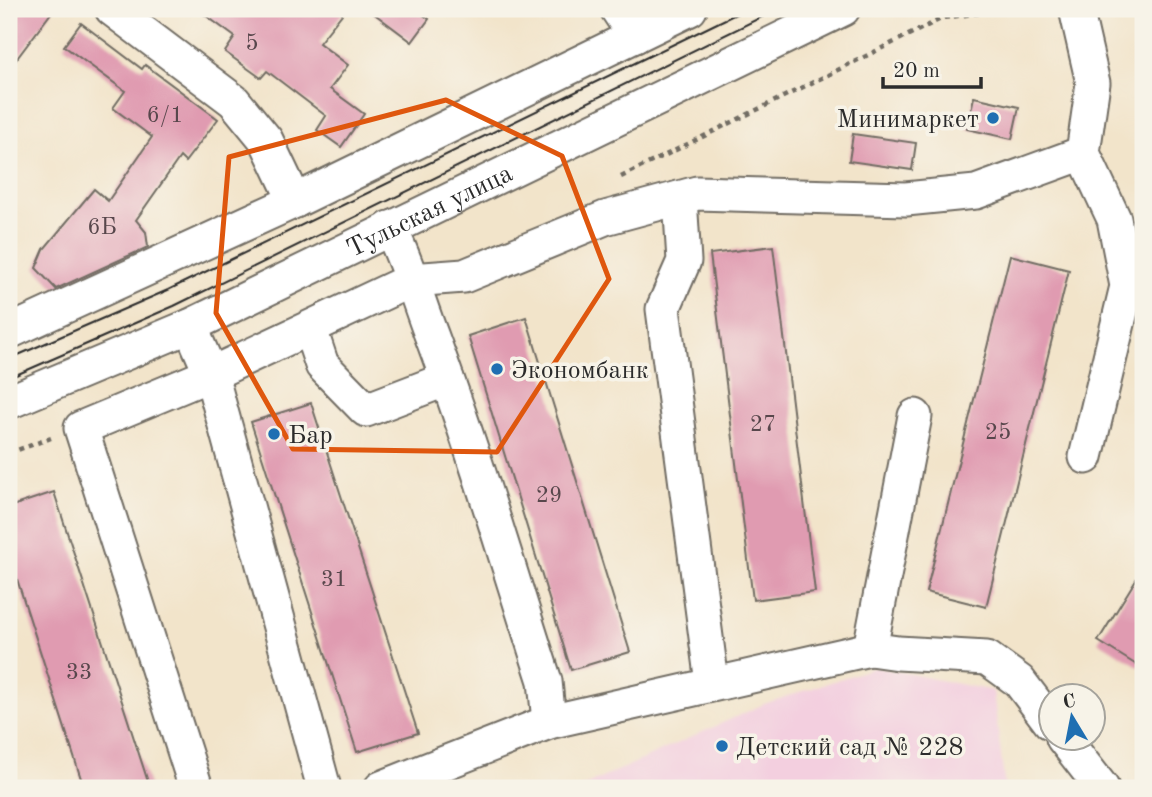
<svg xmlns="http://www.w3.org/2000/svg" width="1152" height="797" font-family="'Old Standard TT',serif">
	<rect width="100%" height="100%" fill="#f7f3e8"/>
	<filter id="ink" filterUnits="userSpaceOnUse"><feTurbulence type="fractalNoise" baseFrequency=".0143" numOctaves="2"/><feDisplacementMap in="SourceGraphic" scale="14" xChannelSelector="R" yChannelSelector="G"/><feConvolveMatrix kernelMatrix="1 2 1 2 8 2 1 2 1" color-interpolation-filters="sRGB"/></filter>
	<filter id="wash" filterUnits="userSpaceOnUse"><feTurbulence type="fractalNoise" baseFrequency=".00686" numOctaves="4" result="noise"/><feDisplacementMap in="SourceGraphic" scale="28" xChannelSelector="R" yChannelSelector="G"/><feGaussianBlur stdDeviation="1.57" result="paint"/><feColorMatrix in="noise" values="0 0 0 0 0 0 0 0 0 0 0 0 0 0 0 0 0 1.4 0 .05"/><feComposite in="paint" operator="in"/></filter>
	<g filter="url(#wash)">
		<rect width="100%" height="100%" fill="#f2e4ca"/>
		<!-- built -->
		<path fill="#f3cfdf" d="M876,667L993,691L1005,788H580L764,704Z"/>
		<g id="blocks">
			<!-- building -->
			<path fill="#e09bb1" d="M9,9H54L9,69Z
				M197,9H346L319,43L348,65L330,89L364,114L341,147L317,130L326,116L267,71L261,78L225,52L235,37Z
				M368,9H415L429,19L412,42Z
				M81,23L142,69L145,65L218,119L185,162L180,157L136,220L146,232L148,247L56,289L36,268L44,249L94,189L108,201L152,137L113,108L125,91L64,46Z
				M974,97L1019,107L1012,139L967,129Z
				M853,134L916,143L912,170L849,161Z
				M773,246L815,592L753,600L710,254Z
				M1010,255L1069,270L986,607L926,592Z
				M526,317L630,652L571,670L468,336Z
				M311,403L418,733L357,752L251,422Z
				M54,492L150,788H84L9,554V507Z
				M1143,568V669L1098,641Z"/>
		</g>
	</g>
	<g filter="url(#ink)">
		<use href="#blocks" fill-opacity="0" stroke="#716c63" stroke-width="2"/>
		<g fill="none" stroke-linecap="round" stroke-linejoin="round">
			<defs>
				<g id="minor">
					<path d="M112,9L234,101L266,140L295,201"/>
					<path d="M617,9L635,36"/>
					<path d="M1083,153L1114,219L1127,286L1086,457"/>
					<path d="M680,198L684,261L663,309L712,683"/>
					<path d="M390,228C408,263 418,301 432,337C474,450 508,566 545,681L549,722"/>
					<path d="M190,326L211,374L324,788"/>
					<path d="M310,329L322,365L366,410L447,379"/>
					<path d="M9,332L295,201L690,9"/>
					<path id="s1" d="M9,402L190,326L843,9"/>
					<path d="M870,649L915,416"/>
					<path d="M1063,738L1102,788"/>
					<path d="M196,788L81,428L211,374L411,280L464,276L605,218L697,193L906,199L976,192L1083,153L1093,83L1076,9"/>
					<path d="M381,788L549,722L870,649L898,653L987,658L1019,681L1050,722"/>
				</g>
			</defs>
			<!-- minor casing -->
			<use href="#minor" stroke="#716c63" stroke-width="37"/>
			<!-- path -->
			<path stroke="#716c63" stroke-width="4.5" stroke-dasharray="5 5" stroke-linecap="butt" d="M621,177L943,18L1009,9
				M9,453L51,438"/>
			<!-- minor -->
			<use href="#minor" stroke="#fff" stroke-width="33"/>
			<!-- tram -->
			<path stroke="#2b2b2b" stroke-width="2" d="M9,359L168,290L746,9
				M9,378L174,306L778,9"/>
		</g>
	</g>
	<!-- marked area -->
	<path fill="none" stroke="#df570e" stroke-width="5" stroke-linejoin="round" d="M446,100L562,156L609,279L497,452L293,449L216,313L229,157Z"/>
	<!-- markers -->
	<g fill="#1f6fb2" stroke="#f7f3e8" stroke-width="2.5">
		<circle cx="993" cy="118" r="7"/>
		<circle cx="497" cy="369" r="7"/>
		<circle cx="274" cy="434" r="7"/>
		<circle cx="722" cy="746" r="7"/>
	</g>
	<g text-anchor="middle" stroke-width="7" stroke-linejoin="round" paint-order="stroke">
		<!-- number labels -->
		<g font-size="23" fill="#58474c">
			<text x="252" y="50">5</text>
			<text x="165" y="122">6/1</text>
			<text x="102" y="234">6Б</text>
			<text x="763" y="431">27</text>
			<text x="998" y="439">25</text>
			<text x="549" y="502">29</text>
			<text x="334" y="586">31</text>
			<text x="79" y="679">33</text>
		</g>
		<!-- poi labels -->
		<g font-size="26" fill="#2b2b2b" stroke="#f7f3e8" text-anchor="start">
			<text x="979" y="127" text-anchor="end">Минимаркет</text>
			<text x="511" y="378">Экономбанк</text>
			<text x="288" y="443">Бар</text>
			<text x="736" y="755">Детский сад № 228</text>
		</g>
		<!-- street labels -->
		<g font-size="26" fill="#2b2b2b" stroke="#f7f3e8">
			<text dy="9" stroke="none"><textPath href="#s1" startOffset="462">Тульская улица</textPath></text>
		</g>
	</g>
	<!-- margin -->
	<rect width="1152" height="797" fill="none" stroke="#f7f3e8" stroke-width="35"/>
	<!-- north arrow -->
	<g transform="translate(1072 717) rotate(350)"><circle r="33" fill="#f7f3e8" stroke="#a5a39c" stroke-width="2"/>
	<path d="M0-5L12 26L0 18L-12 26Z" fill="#1f6fb2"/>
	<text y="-10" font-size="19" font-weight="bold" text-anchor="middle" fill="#2b2b2b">С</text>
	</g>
	<!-- scale -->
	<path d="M883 77v10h98v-10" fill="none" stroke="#2b2b2b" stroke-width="3.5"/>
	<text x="893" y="77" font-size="21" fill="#2b2b2b" stroke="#f7f3e8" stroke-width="5" paint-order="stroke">20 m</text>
</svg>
